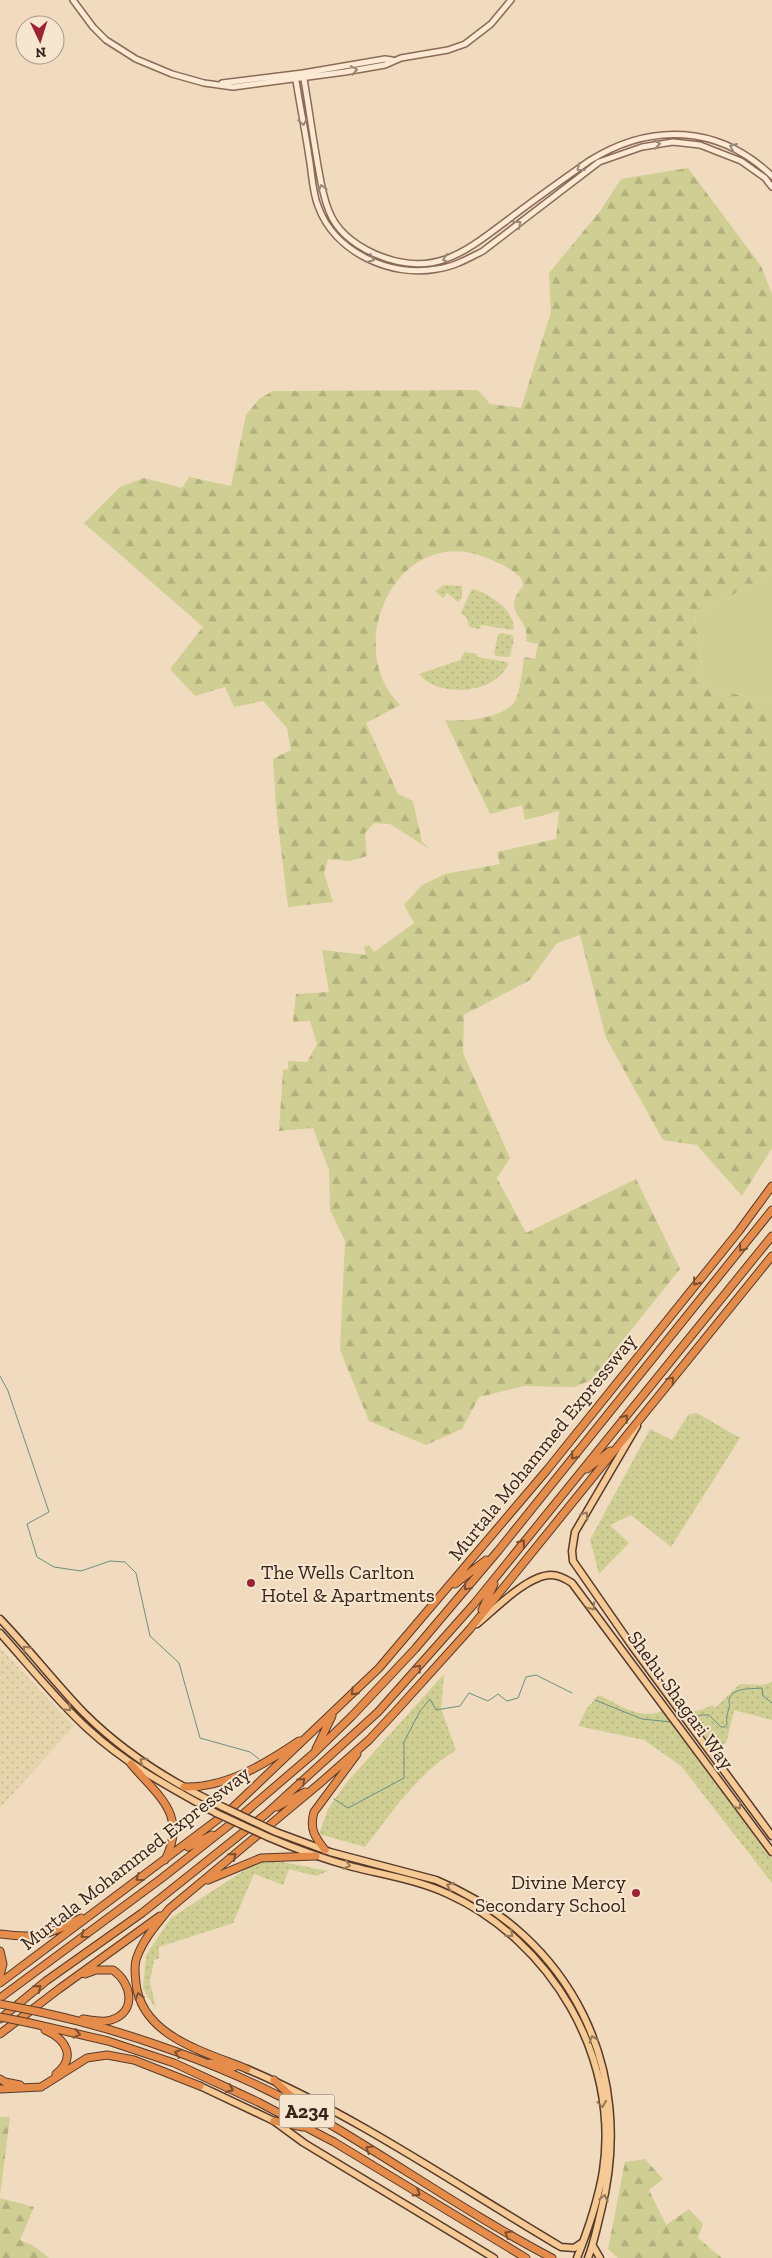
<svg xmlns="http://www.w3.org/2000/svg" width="772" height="2258" font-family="'Zilla Slab',serif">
	<defs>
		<pattern id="farmland-dots" width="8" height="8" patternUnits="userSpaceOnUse" patternTransform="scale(1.25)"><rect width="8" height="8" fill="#e6d5ac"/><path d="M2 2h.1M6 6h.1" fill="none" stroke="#c6b793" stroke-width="1.8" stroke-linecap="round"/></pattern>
		<pattern id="green-dots" width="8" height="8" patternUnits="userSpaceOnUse" patternTransform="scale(1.25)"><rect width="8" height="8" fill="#cfce93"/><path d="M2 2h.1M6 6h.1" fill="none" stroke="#b2b17e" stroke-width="1.8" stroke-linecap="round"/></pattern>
		<pattern id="forest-firs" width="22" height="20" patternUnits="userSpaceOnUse" patternTransform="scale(1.25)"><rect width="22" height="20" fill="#cfce93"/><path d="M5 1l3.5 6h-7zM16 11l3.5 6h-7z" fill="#b2b17e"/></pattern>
	</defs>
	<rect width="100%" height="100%" fill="#f0dbbf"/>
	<!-- farmland -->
	<path fill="url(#farmland-dots)" d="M0,1648L74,1726L0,1808Z"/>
	<!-- green -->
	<path fill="url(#green-dots)" d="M444,585L462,586V598L458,602L447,593L443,598L435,591Z
		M474,589C492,596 512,608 514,628L512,630L481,625L480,629L469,627L467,618L461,613L471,591Z
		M501,633L512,635L514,639L510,656L507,657L496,656L494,653L498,635Z
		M465,652L477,654V657L507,662L508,664C496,694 438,699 419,674L460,660Z
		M697,1413L740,1438L671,1547L631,1515L610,1525L629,1543L599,1574L590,1540L650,1429L672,1440L689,1414Z
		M444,1674L441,1709L456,1750C417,1774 393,1811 365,1847L319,1834L328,1809L347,1782Z
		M772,1682V1720L734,1710L726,1744L712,1746L686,1712L701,1710L713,1705L715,1708L740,1684L762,1685Z
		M599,1695C615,1703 644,1722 663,1710L772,1859V1883L681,1766L644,1740L578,1726L587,1708Z
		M272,1860L328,1871L316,1876L289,1869L283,1885L254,1874L233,1923L159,1947V1958L154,1960L150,1982L156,2009L143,1989L146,1955L171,1918L254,1864Z"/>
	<!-- forest -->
	<path fill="url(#forest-firs)" d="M688,168L761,266L772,294V574L695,615L703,686L772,703V1148L742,1196L697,1145L663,1140L606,1038L580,935L557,943L530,980L464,1015L463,1053L510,1158L497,1178L526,1233L636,1179L680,1269L591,1380L575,1387L524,1386L479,1397L462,1429L426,1445L369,1421L340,1350L345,1241L330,1210L329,1170L313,1128L279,1131L283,1070L288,1069V1061L307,1062L317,1044L310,1021L293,1022L296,994L329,992L322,950L366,955L364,947L369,945L374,952L414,923L404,905L422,885L445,874L500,864L497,852L556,839L559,811L525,820L522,805L490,814L445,720C463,722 508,718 516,699C521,687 522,670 524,657L535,659L538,644L526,641C531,616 499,615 523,586L522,580C514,569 499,563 487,558C397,521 341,648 400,705L366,723L398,794L413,801L422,842L431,850L390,824L374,823L365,833L367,856L350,861L328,859L324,873L333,902L288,907L276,807L273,759L291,750L287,728L263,701L234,707L225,687L195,696L170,669L203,627L84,523L120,487L144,478L182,488L189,477L231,486L246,415L259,399L273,391L478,390L490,404L521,408L551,312L549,273L601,210L621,179Z
		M0,2117H10L0,2196Z
		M645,2159L663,2179L649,2190L666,2225L689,2209L703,2224L698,2238L722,2258H618L608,2249L625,2162Z
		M0,2198L34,2207L20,2240L34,2246L49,2258H0Z"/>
	<!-- pitch -->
	<path fill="#cfce93" d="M772,574V703L703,686L695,615Z"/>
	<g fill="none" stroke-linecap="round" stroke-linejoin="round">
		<!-- stream -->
		<path stroke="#699081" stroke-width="1" d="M0,1376L8,1391L49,1512L27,1524L37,1557L54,1567L81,1571L110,1561L125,1562L136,1573L150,1636L179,1663L200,1738L250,1752L259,1759
			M595,1700L642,1719L671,1722
			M692,1718L701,1715H709L721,1727H725L727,1724C726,1717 727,1715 729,1708C730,1706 729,1703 729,1700C732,1687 752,1689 762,1688L763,1696L772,1703
			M334,1799L348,1808L404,1778V1742L420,1711L430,1699L436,1710L460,1706L469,1693L488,1701L498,1694L507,1701L518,1698L526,1677L536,1675L572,1693"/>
		<defs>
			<path id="minor" d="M73,0L93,27L106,40L136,59L172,74L204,83L233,87L345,72L385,65L401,58L448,50L465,44L491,24L511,0
				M303,73C308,102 312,131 317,160C320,177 322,194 329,211C337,232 355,245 375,254C433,279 464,253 509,219C535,199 562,180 589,161C651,122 719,125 772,176
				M295,74C299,102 305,129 309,157C312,173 312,191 318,206C334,252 391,278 437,269C454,267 469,258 483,251L599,162L642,147L673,142L700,145L741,161L765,178L772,187
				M222,83L303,73L385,59L392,60"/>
			<path id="major" d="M637,1426L575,1532L572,1551L573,1561L632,1646L772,1836
				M0,1619C29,1649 55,1683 84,1713C124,1753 172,1783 223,1807
				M477,1624C495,1609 528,1575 551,1575C559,1575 566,1579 572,1583L772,1852
				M0,1633C29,1665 56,1700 88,1729C127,1765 171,1788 216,1813
				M276,1832L330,1852L436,1880C571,1936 637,2070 601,2211C597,2227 594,2243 588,2258
				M268,1837C296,1849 324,1859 353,1867C385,1875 418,1880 448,1894C551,1941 620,2057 603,2171C598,2201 588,2230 577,2258
				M247,2069C357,2116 458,2186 561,2247L574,2248L583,2242
				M200,2086L274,2121L304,2143L494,2258
				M593,2246L600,2258"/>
			<path id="highway" d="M587,1469L610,1451
				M455,1584L486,1560
				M482,1610L494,1584
				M316,1749L332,1716
				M131,1764C159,1797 188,1815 165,1860
				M184,1787C226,1788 265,1764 299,1741
				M277,1807L305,1792
				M188,1847L212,1835
				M325,1850C315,1837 309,1829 314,1812L357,1754
				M208,1880L261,1858L316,1856
				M0,1934C38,1939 47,1936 81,1918
				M0,1951L3,1964L0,1976
				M0,1983L229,1811L379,1668L547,1470L739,1231L772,1186
				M0,1998L162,1878L242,1815L313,1754L352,1716L415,1649L498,1551L772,1210
				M40,2012C128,2031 230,2067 309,2112C391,2159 468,2214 552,2258
				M0,2019L46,1981L142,1913L266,1814L378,1712L474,1604L772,1236
				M83,2019C92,2020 102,2023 111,2020C137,2012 132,1983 113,1970H96L85,1974
				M30,2023L108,2041L174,2063L258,2102L334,2142L526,2258
				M45,2030C66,2039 77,2057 56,2074
				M0,2034L59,1989L160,1916
				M210,2063L234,2067
				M247,2069C205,2052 141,2036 136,1983C135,1975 134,1964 137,1957C144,1938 157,1924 169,1909L319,1784L369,1740L396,1711L470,1629L772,1256
				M0,2079L5,2082L20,2085
				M274,2080L298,2103
				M0,2089L41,2087L87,2058L107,2055L134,2060L200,2086
				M274,2121L303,2127"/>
		</defs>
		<!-- minor casing -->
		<use href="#minor" stroke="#8a6b56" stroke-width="8"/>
		<!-- major casing -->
		<use href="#major" stroke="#573a2b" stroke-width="9"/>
		<!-- highway casing -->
		<use href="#highway" stroke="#573a2b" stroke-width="9"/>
		<!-- minor -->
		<use href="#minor" stroke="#fbe9d3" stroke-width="5"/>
		<!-- major -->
		<use href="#major" stroke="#f6ca94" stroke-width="6"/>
		<!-- highway -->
		<use href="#highway" stroke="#e58c4a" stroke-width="7"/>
		<defs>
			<path id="major-bridge" d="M223,1807L276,1832
				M216,1813L268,1837"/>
			<path id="highway-bridge" d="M0,2004L40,2012
				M0,2017L30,2023"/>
		</defs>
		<!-- major-bridge casing -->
		<use href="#major-bridge" stroke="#573a2b" stroke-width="9" stroke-linecap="butt"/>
		<!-- highway-bridge casing -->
		<use href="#highway-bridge" stroke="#573a2b" stroke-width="9" stroke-linecap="butt"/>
		<!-- major-bridge -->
		<use href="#major-bridge" stroke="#f6ca94" stroke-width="6"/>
		<!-- highway-bridge -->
		<use href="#highway-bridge" stroke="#e58c4a" stroke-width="7"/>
	</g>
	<!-- one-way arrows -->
	<defs><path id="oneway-chevron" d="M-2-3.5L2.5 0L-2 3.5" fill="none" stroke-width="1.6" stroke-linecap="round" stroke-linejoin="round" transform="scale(1.25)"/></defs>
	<g stroke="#9a8878">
		<use href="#oneway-chevron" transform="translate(354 70) rotate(-10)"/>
		<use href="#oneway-chevron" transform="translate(303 122) rotate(80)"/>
		<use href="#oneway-chevron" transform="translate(657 144) rotate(-9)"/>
		<use href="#oneway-chevron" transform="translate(733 147) rotate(-157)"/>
		<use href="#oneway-chevron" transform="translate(580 168) rotate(144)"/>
		<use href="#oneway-chevron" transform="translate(322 188) rotate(-103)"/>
		<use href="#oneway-chevron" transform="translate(518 224) rotate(-38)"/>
		<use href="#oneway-chevron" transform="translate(371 259) rotate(24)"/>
		<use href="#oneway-chevron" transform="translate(446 259) rotate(162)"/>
	</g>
	<g stroke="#7d4f2e">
		<use href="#oneway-chevron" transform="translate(742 1248) rotate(128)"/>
		<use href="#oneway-chevron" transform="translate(696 1282) rotate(128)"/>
		<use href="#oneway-chevron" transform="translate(671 1380) rotate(-50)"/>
		<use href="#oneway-chevron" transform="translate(625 1418) rotate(-51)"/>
		<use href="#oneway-chevron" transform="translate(574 1456) rotate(129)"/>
		<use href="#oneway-chevron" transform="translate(522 1543) rotate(-52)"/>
		<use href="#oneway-chevron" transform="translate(467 1587) rotate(130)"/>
		<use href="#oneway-chevron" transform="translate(418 1668) rotate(-49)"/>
		<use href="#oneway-chevron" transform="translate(354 1692) rotate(135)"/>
		<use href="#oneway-chevron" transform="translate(302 1781) rotate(-42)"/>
		<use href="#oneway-chevron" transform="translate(233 1856) rotate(-40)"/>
		<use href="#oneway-chevron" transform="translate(139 1878) rotate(144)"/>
		<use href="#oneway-chevron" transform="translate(84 1935) rotate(144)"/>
		<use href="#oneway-chevron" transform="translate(38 1988) rotate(-39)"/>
		<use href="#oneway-chevron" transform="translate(139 1996) rotate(-106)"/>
		<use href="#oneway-chevron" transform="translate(77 2034) rotate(13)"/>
		<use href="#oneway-chevron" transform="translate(178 2053) rotate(-161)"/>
		<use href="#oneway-chevron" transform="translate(230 2089) rotate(25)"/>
		<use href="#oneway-chevron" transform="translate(369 2149) rotate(-148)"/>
		<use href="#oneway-chevron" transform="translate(417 2193) rotate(32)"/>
		<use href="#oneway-chevron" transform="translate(508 2234) rotate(-150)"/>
	</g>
	<g stroke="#977858">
		<use href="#oneway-chevron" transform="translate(585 1515) rotate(-57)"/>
		<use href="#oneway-chevron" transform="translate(592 1607) rotate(53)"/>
		<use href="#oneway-chevron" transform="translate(26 1649) rotate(-134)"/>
		<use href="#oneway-chevron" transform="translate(68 1708) rotate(47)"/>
		<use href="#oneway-chevron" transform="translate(143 1761) rotate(-144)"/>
		<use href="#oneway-chevron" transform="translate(738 1806) rotate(54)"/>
		<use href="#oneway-chevron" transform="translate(347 1865) rotate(15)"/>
		<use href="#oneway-chevron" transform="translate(450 1886) rotate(-157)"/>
		<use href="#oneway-chevron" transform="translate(510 1934) rotate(41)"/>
		<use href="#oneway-chevron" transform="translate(593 2039) rotate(-110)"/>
		<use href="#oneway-chevron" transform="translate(602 2104) rotate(82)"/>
		<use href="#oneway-chevron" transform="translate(604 2198) rotate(-77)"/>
	</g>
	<!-- markers -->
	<g fill="#9c2334" stroke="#f7e6cf" stroke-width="2">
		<circle cx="251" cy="1583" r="5"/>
		<circle cx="636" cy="1893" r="5"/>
	</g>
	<g text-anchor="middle" stroke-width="4" stroke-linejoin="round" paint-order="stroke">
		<!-- shield labels -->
		<rect fill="#f7e6cf" stroke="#716052" stroke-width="1" x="279.5" y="2094.5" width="55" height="33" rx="4"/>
		<g font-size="19" font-weight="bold" fill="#38261c">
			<text x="307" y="2118">A234</text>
		</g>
		<!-- street labels -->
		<g font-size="20" fill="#38261c" stroke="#f7e6cf">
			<text transform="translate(542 1447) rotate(-51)" y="7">Murtala Mohammed Expressway</text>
			<text transform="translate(681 1700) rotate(54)" y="7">Shehu Shagari Way</text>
			<text transform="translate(135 1858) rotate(-38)" y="7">Murtala Mohammed Expressway</text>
		</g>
		<!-- poi labels -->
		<g font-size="20" fill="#38261c" stroke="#f7e6cf" text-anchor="start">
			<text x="261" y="1579">The Wells Carlton<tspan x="261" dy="23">Hotel &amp; Apartments</tspan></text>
			<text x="626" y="1889" text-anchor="end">Divine Mercy<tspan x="626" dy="23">Secondary School</tspan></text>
		</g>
	</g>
	<!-- north arrow -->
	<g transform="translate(40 40) rotate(176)"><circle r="24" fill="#f7e6cf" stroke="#ab9987"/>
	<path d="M0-4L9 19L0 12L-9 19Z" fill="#9c2334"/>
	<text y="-8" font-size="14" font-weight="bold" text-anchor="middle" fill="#38261c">N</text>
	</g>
</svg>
